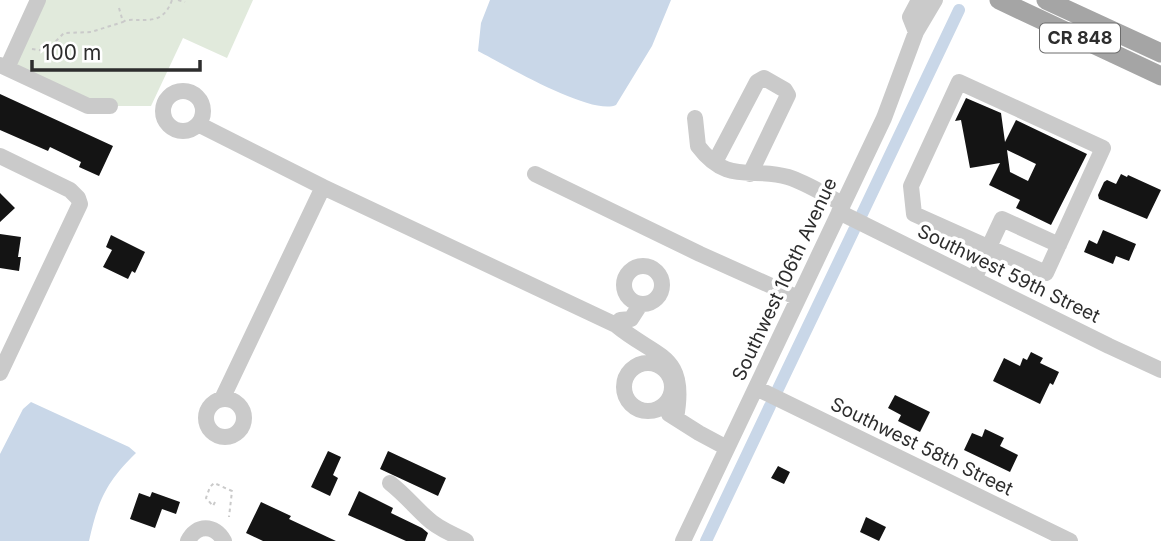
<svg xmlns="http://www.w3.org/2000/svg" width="1161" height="541" font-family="Inter,sans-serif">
	<rect width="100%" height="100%" fill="#fff"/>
	<!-- green -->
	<path fill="#e1eadc" d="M39,0H253L227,58L183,38L151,106H110L7,68Z"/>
	<!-- water -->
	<path fill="#c9d7e8" d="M490,0H671L652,46L616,105C591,116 503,64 478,51L481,23Z
		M31,402L129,447L136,453C106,482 98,501 89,541H0V454L23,409Z"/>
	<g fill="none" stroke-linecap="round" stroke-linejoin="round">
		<!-- canal -->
		<path stroke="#c9d7e8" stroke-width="12" d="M862,214L959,10
			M778,389L854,230
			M706,541L770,406"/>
	</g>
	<!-- building -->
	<path fill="#141414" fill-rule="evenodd" d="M0,94L113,146L99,176L79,167L81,162L50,147L48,151L0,130Z
		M966,98L1001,113L1005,142L1016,120L1087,154L1051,225L1016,208L1020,200L989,185L1000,163L970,168L961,120L955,121ZM1007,150L1036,164L1028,181L1010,172Z
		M1121,174L1127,177L1128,175L1161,190L1147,219L1099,199L1098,195L1104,182L1107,180L1116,184Z
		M0,193L15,208L0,222Z
		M1103,230L1136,244L1129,261L1116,256L1113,264L1084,252L1089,240L1097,244Z
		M0,234L21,237L18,257H21L19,271L0,268Z
		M111,235L145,252L135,273L132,271L128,279L103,267L112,250L106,247Z
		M1031,352L1043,358L1040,363L1059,372L1053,385L1050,383L1040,404L993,381L1004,358L1020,366L1023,358L1027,360Z
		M895,395L930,412L920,432L898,421L901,415L888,408Z
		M985,429L1004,438L1000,446L1018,455L1010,472L964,450L972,433L982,437Z
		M328,451L341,457L333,475L338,478L330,496L311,487Z
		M388,451L446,478L438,496L380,469Z
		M778,466L790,472L784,484L771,478Z
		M359,491L393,508L391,513L422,528L428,533L425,541H406L348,515Z
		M152,492L180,502L176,514L162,509L155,528L130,519L139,493L150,497Z
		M261,502L291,516L289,519L336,541H263L246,533Z
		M866,517L886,527L879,541L860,532Z"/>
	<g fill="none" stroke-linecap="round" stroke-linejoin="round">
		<!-- path -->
		<path stroke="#cacaca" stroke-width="2" stroke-dasharray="3.5 3.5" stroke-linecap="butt" d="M178,0L185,2
			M119,8L123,22L126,20C148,19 163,25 172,0
			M32,49L46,51L64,33L91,32L123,22
			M215,502L213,506L206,498L210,487L214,483L232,491L229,517"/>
		<!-- minor -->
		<path stroke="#cacaca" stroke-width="16" d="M916,32L910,17L919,0
			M0,65L88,106H110
			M7,68L38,0
			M959,82L1103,148L1046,273L914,214L911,186Z
			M163 111a20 20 0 1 1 40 0a20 20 0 1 1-40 0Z
			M695,118L698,146C728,186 752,166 788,177C807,183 825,195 843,204
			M198,124L323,187L616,325C657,359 688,353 676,418
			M0,156L70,190L78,198L80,204L0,373
			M715,162L757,82L764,78L785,90L788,95L750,174
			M535,174L700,254L798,298
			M839,212L1109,346L1161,370
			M624 285a19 19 0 1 1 38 0a19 19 0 1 1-38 0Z
			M974,279L1002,219L1059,245
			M616,325L620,320L631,319L640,305
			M624 387a24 24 0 1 1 48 0a24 24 0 1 1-48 0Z
			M756,388L1070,541
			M206 418a19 19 0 1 1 38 0a19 19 0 1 1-38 0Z
			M222,399L323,187
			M669,414L699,433L727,448
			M390,483C404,494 414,506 427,518C438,529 453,534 466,541
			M188,541C196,524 215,524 224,541
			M683,541L884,118L916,32L935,0"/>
		<!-- major -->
		<path stroke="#a5a5a5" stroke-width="19" d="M999,0L1161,76
			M1046,0L1161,53"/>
	</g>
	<g text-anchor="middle" stroke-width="7" stroke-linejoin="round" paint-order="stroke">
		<!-- shield labels -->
		<rect fill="#fff" stroke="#6c6c6c" stroke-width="2" x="1040" y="23.5" width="80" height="29" rx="5"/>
		<g font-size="18" font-weight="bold" fill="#2d2d2d">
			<text x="1080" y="44">CR 848</text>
		</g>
		<!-- street labels -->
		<g font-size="19" fill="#2d2d2d" stroke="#fff">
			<text transform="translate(1009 273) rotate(26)" y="7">Southwest 59th Street</text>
			<text transform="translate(784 279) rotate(-65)" y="7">Southwest 106th Avenue</text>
			<text transform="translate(922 446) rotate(26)" y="7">Southwest 58th Street</text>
		</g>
	</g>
	<!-- scale -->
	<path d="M32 60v10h168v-10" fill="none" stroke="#2d2d2d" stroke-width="3.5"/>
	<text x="42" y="60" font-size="21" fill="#2d2d2d" stroke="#ffffff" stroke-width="5" paint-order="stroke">100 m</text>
</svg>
